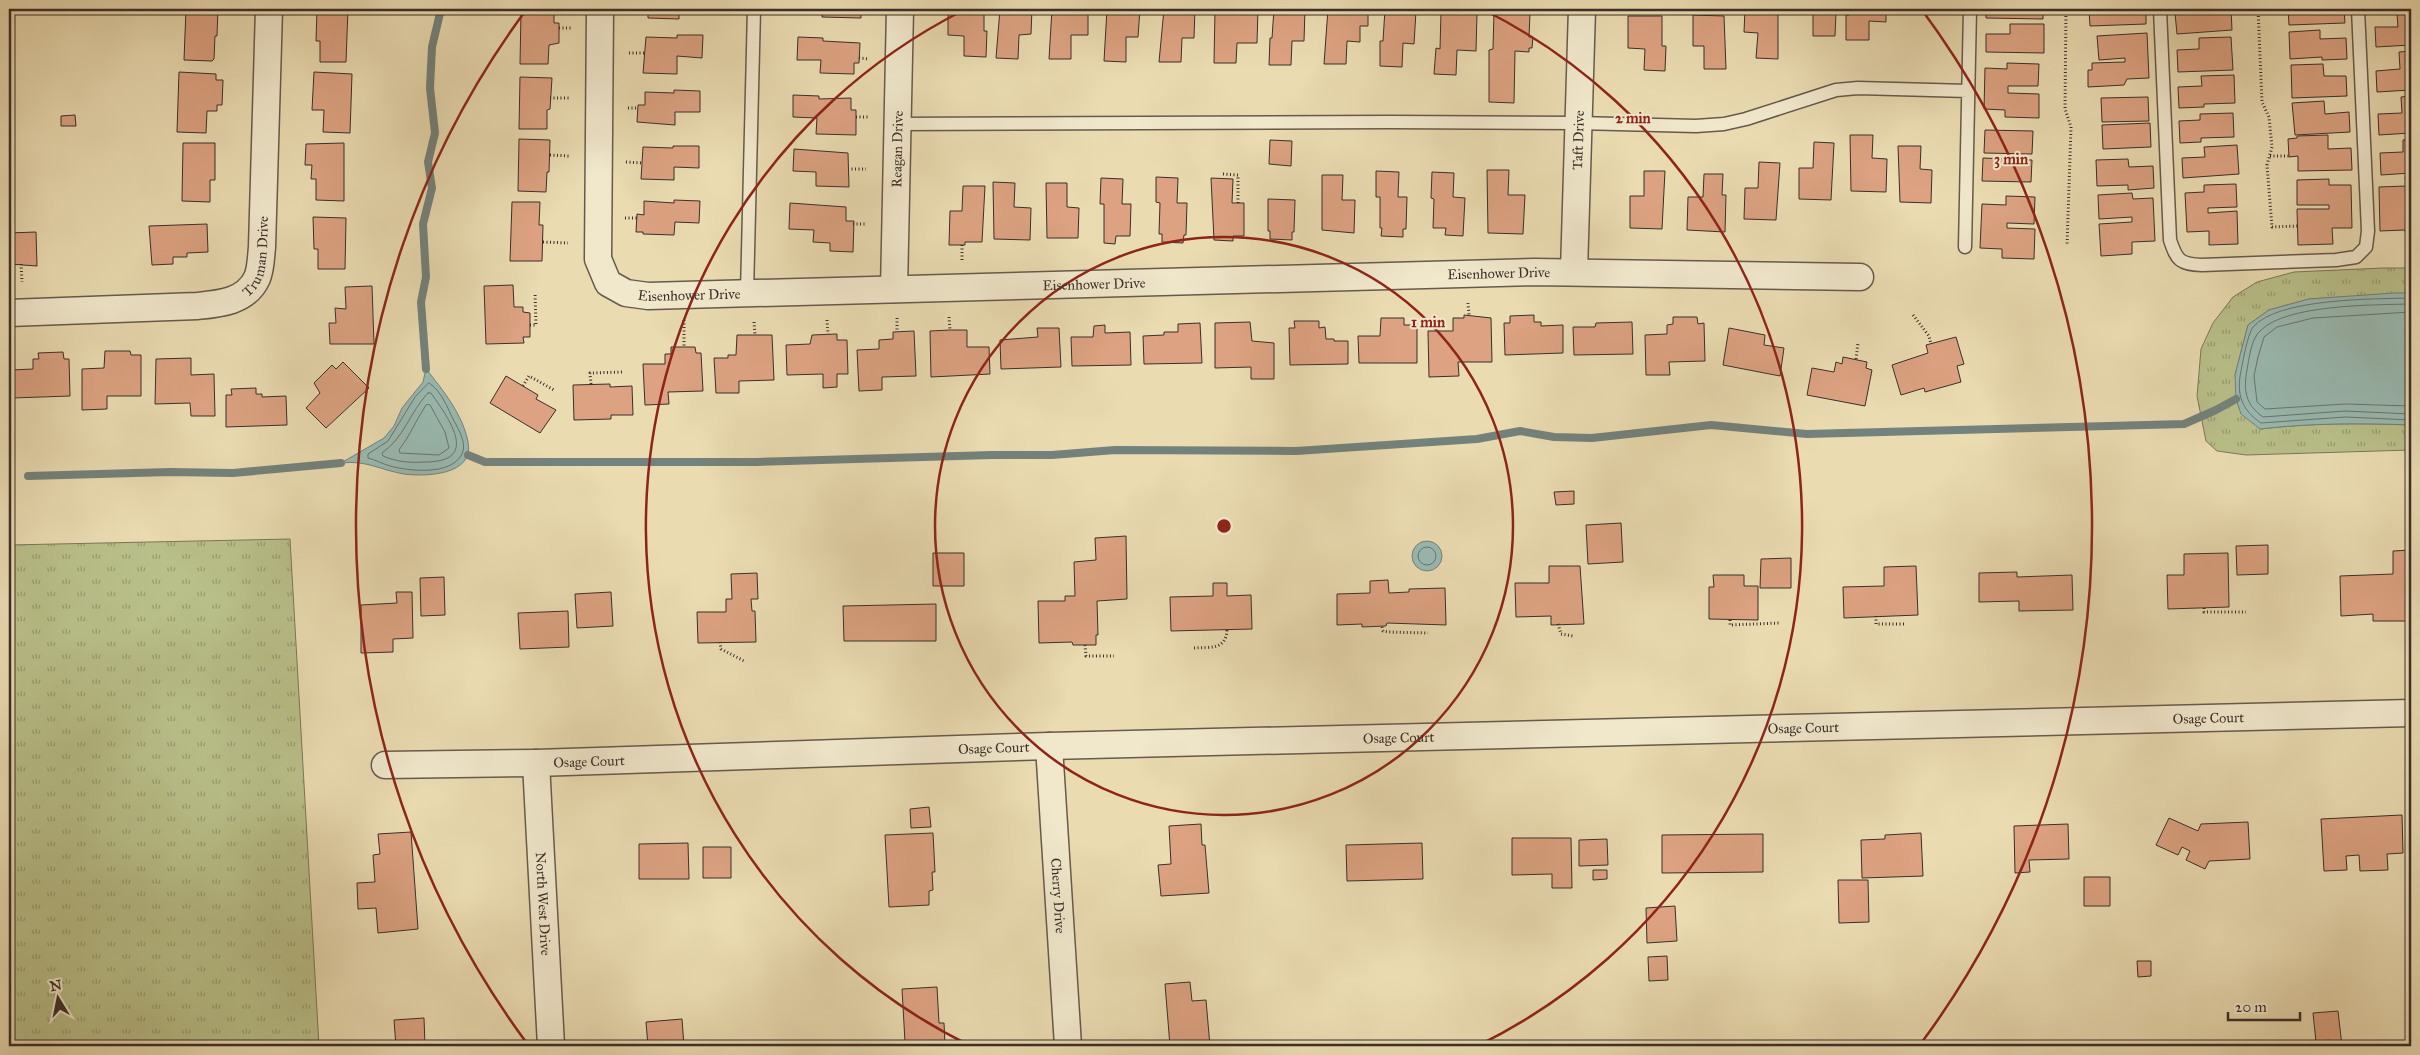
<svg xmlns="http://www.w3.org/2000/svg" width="2420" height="1055" font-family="'IM FELL Great Primer',serif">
	<defs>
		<pattern id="grass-tufts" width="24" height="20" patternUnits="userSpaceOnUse" patternTransform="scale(1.25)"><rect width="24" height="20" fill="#b9c08a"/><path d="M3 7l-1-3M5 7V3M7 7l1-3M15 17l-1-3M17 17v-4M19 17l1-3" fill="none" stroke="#989c71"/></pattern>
	</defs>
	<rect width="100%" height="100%" fill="#eadbb1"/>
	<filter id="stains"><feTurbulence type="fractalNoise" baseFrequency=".004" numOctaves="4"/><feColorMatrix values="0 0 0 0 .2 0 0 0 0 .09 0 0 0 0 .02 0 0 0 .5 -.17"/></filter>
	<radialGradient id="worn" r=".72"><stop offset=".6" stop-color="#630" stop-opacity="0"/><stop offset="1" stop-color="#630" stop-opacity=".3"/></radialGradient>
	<!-- grass -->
	<path fill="url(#grass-tufts)" stroke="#7a785a" d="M2383,268H2411V293L2309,299L2269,310L2248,325L2235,375L2260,429C2311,423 2360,423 2411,425V450L2246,455L2217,451L2206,441L2197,396L2201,349L2213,323L2233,297L2257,282L2294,272Z
		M290,539L319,1046H9V545Z"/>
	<!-- water -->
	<path fill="#99bab2" stroke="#73827c" d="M2393,293H2411V425C2360,423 2311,423 2260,429L2241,414L2236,399L2235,375L2248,325L2269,310L2309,299Z
		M426,369C443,390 463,415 468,442C475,475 426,477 404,474C380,470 367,460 341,463L384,438L394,426L402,408L423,382Z
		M1412 556a15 15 0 1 1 30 0a15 15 0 1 1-30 0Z"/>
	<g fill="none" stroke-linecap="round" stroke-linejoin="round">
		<!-- shore -->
		<path stroke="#6a746e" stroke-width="1" d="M2411,298C2374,299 2278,298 2253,327C2247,336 2243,361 2241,371C2236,395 2242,410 2261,423L2345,417L2411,420
			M2411,304C2374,305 2286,304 2260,331C2251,339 2249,359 2247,370C2243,391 2246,405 2263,417L2345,411L2411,414
			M2411,312L2313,318L2277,327L2264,337L2258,357L2254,376L2257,402L2265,409L2345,404L2411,406
			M429,383C441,390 448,409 454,421C459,430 467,444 462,454C451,476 409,471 390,466C383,464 376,460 368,458V454L388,441L415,397Z
			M428,393H431C450,420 480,462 425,462C410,463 397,462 383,456L382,453C404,438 410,412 428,393Z
			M430,405L445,432L449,448L439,455L400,453L399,450C410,436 416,420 426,405Z
			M1418 556a9 9 0 1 1 18 0a9 9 0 1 1-18 0Z"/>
		<!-- stream -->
		<path stroke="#73827c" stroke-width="8" d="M426,369L421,302L426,277L423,224L432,188L428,162L435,133L430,88L431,67L432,47L441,9
			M468,455L485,462H756L992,455H1052L1115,450L1296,451L1477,439L1520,431L1554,437L1592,438L1711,425L1807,434L2184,424L2216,410L2236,399
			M28,476L170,472L233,473L341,463"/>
	</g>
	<!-- building -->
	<path fill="#dca281" stroke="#3b2f2a" d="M186,9H218L217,36H215L214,59L212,61L184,60Z
		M317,9H348L346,62H320V41H316Z
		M648,9H679V19L648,18Z
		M822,9H861V18L822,17Z
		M948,9H984V31H987L986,57L964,56V36L948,35Z
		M1000,9H1032L1031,34L1019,35L1018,59L996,58Z
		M1052,9H1088V35H1071V59H1049Z
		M1107,9H1140L1138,37H1126V62L1104,61Z
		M1164,9H1195L1194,38H1182L1181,62H1159Z
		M1215,9H1258L1257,43H1237L1236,63H1214Z
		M1274,9H1305L1304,41H1292L1291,65H1269L1270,38H1272Z
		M1328,9H1368V26H1360V42L1347,41L1346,64H1324Z
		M1385,9L1416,11L1414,44L1403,43L1402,67L1380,66V41H1383Z
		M1745,9H1778V59L1756,58L1758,33L1744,32Z
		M1803,9H1833V12H1836L1835,36H1813V13H1802Z
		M1849,9H1886V22L1869,21V40H1846V15H1849Z
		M1986,9H2043V19L1986,18Z
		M2089,9H2146V24L2090,26Z
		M2198,9H2231L2232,30L2177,34L2175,13L2198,11Z
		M2288,9H2344L2345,23L2289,25Z
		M521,12H554V23H559V43L549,45L548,64H520Z
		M1441,12L1477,13L1476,51L1457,50L1456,75L1434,74L1436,48L1440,49Z
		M1494,12L1530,13L1529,37H1533L1532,48H1529V52L1515,51L1514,103L1489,102V50L1493,49Z
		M2397,14H2411V45L2376,47L2375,27H2398Z
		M1693,15L1724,16L1726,69H1704V46H1693Z
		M1628,16H1662V46H1666L1665,71L1644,70L1645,49L1628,48Z
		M2010,24H2044V53L1986,52V34H2010Z
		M2320,30V39L2346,38L2347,59L2322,60V57L2290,59L2289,32Z
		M2147,33L2149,78L2127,79L2124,85L2088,87V70H2092V63L2125,62V58L2099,60L2097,36Z
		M677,35H703L702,58L677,56V74L643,73L646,37L677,38Z
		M798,37L823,38V41L860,43L859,63H854V74L820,73L821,60H797Z
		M2231,37L2233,70L2178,72L2177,50L2199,49V38Z
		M2411,51V90L2377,92L2376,71L2400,69L2399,52Z
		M2007,63L2039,64L2038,86H2008V93L2039,94V118L2005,117V110L1984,109L1985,68L2007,69Z
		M2323,64L2324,76H2346L2347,96L2292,98L2291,65Z
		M179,72L216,74V80H223L222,105H217V111H207L206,133L177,132Z
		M314,72L352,74L350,133L323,132L324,110H312Z
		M2234,75L2235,103L2204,104V107L2179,108L2178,87L2202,86L2201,76Z
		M520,77L552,78L550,109L547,110V129H519Z
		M674,90L700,91V112H675V125L637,122L638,105H645V92L674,93Z
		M793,95L819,96V99L851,98V110H856V135L816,134L817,118L793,117Z
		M2411,96V133L2379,135L2378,114L2402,113L2401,97Z
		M2148,97L2149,121L2102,122L2101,98Z
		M2324,101L2325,114L2349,112L2350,132L2295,135L2292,103Z
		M2233,113L2234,137L2201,138V142L2180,143L2179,121L2200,120V114Z
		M75,115L76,126H61V116Z
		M2150,123L2151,147L2103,149L2102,125Z
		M1985,130L2033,131L2032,154L1984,153Z
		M1850,135H1873L1872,158L1887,159L1886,192L1851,191Z
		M2328,135V149L2351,148L2352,170L2298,171V156L2289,157L2288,139L2297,138V136Z
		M519,139L550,140L549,172H547L546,192L518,191Z
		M2411,139V173L2381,175L2380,153L2403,152V140Z
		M1270,140L1292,141L1291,166L1269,164Z
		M1814,142L1834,143L1831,200L1799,199V168H1813Z
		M183,143H215V180H210V202L182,201Z
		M344,143V201L316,200V179H311L312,165H305L306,144Z
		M2237,145L2239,174L2183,178L2182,158L2205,157L2204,147Z
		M673,146H699V168L674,167V180L641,179L643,147L673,148Z
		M1898,146H1921L1920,169L1932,170L1931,203L1900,202Z
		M794,149L848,153L849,187L816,186V172L793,171Z
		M1983,158L2032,160L2031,182L1982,181Z
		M2128,159L2129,167L2153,166L2154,188L2128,190V185L2097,186L2096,160Z
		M1759,162L1780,163L1776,220L1744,219L1745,188H1758Z
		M1487,170H1509L1508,195H1525L1523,234L1488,233Z
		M1376,171L1399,172L1398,197H1407L1406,229H1403V237L1381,236L1382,228H1380V197H1376Z
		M1644,171H1665L1662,229L1630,228V196H1644Z
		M1432,172L1454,173L1453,197L1465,198L1463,236L1445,235L1446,228H1433L1434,199L1431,198Z
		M1704,174H1723L1722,195H1726L1725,232L1687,230L1688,197H1703Z
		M1322,175H1343L1342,200H1355L1354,233L1322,230Z
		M1156,177L1178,178L1177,203H1187L1186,235H1184L1183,243L1162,242V234H1159L1160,203L1156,202Z
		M2405,177H2411V205H2408V208H2411V243L2407,244L2405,230L2380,231L2379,187L2406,186Z
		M1101,178L1123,179L1122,204H1131L1130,236H1116L1115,244L1104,243V204H1100Z
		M1211,178L1233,179L1232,203H1244V236H1233V241L1214,240Z
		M2329,179V185H2351L2352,228H2332L2333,244L2298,245L2297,209H2329V205H2297V180Z
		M993,182L1015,183L1014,207L1031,208L1030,240L994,239Z
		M1046,183H1067V207L1079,208L1078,238H1047Z
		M2236,184L2237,207L2208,208V213L2237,211L2238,244L2209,245V231L2187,232L2185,193L2204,192V185Z
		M963,186H985L982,242H965V245H949L950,211H962Z
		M2132,193L2133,199L2153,198L2155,241L2132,242V254L2101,256L2099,224L2132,222V217L2099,219L2098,195Z
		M2006,196L2035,197L2034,224L2007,223V228L2035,229L2034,259L2002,258V249L1980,248L1982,204L2006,205Z
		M1268,199L1295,200L1294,232H1292V240L1270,239V231H1268Z
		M674,200L700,201L699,223L675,222L674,235L643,234V232H636L637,214L644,215V201L674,203Z
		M512,202H540L539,225H543L542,261H510Z
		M790,203L846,207V221H854L853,252L830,251V243L813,242L814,230L789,229Z
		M313,217L346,218L345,269H318V249H314Z
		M207,224L208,252L187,253V257H173V264L152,265L149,226Z
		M36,232L37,266L9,264V233Z
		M513,285L514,307H523V312L530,313V337H523L524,343L486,344L484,286Z
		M372,286L374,344H330L329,323H336L335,308L346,309L345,287Z
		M1464,315L1491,318L1492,362H1458L1459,376L1429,377L1428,331H1453V318H1464Z
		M1534,315V322H1541V326L1563,325V353L1505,355L1504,323H1510V316Z
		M1673,317H1697L1698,324L1704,323L1705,361L1669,362L1670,375H1646L1645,335L1667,334V325L1673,324Z
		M1381,318H1404V325H1417V363H1359L1358,336H1380Z
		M1294,321H1319V328L1325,327L1326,339H1334V341H1348V364L1290,365L1289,328H1295Z
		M1250,322L1252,341L1274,343V379H1251V367L1215,368V323Z
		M1632,322L1633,354L1574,355L1573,327H1595L1596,323Z
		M1200,323L1202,363L1144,364L1143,336L1164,335V332H1178V324Z
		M1105,325V333L1130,332L1131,365L1072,366L1071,337H1093L1094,326Z
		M1037,328H1059L1061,367L1001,369L1000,340L1038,337Z
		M1729,328L1765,335L1764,345L1784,348L1780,376L1723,365Z
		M950,330H967V347H989L990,374L931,377L930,331Z
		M914,331L916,376L882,377V390L859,391L857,350L879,349V340L893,339V332Z
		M837,334V340H847L848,374H837V387L823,388V374L787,375L786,345L810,344L812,335Z
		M737,335H772L774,380L739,381V393H716L714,358H728V355H736Z
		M1956,337L1964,364L1957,366L1961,382L1925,392L1924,388L1901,395L1892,365L1928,353L1926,345Z
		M671,347H695L696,353H701L703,391L668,392L669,404L645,405L643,364H665V354H671Z
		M105,351H130L131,355H141V396H107V409L82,410V369L104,368Z
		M63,352L64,359H69L70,396L12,398L11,370L33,369V359H39L38,353Z
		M1843,357L1867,362L1866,368L1872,370L1865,406L1807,395L1812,368L1834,372L1836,362L1842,364Z
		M191,358V375L214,374L215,416H191L190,403L155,404L156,359Z
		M343,362L369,388L326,428L306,408L320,393L314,383L332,365L336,369Z
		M506,376L538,395L536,399L556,410L540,433L490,403Z
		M610,384V387L632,386L633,415H611V419L574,420L573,385Z
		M256,388V394H262V397L286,396L287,425L226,427V395H232L231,389Z
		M1574,491V504L1556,505L1554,492Z
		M1621,523L1623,562L1588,564L1586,525Z
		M1126,536L1127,599L1097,601L1098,635H1096V645H1073L1072,642L1039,643L1038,601H1065V596H1075L1074,562L1096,560L1095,538Z
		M2268,545V574L2237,575L2236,546Z
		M2411,550V621H2373V614L2341,616L2340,576L2393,574V551Z
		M933,553H964V586H933Z
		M2228,553L2229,607L2168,609L2167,575H2184V554Z
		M1791,558V588H1760L1761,559Z
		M1549,566H1580L1584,624L1551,625V616L1516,617L1515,583H1549Z
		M1916,566L1918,615L1844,618L1843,587L1884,586V567Z
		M2017,572V577L2072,575L2073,610L2019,611V601L1979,602V573Z
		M757,573L758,599H751L752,611H755L756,642L698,643L697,612H726V599H732L731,574Z
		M1713,575H1744V586H1758V620L1709,619V587H1714Z
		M444,577L445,615L421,616L420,578Z
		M1388,580L1389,593L1409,592V589L1445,588L1446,625L1387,623L1386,626L1362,627V624L1337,625V594L1370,593V581Z
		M1213,583H1227V596L1251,595L1252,629L1171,631L1170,597L1213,596Z
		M396,592H412L413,638L393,639V652L361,653V605L397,603Z
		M611,592L613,626L577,628L575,594Z
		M936,604V641H844L843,606Z
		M568,611L569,647L520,649L518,613Z
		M929,807L931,827L911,828L910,809Z
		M2402,815L2403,853L2387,854L2388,870L2360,871L2359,855L2346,856L2347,870L2324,871L2321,819Z
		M2169,818L2198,831L2201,824L2248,822L2250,859L2209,861L2205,869L2186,860L2190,851L2182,847L2178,855L2156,845Z
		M1201,824L1202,845H1205L1209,893L1161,896L1158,865L1171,864L1169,826Z
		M2068,824L2069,859L2029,860L2030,872L2015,873L2014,826Z
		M411,832L418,929L378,933L376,908L358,909L357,883L375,882L373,855L380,854L378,834Z
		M933,833L935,872H932L933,890L929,891V905L889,907L885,835Z
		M1921,833L1923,876L1862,878L1861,840L1885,839V835Z
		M1763,834V872L1662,873V835Z
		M1512,838H1571L1572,888H1552V874L1512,875Z
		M1607,839L1608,865L1579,866V840Z
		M688,843L689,879H639V844Z
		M1422,843L1423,879L1347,881L1346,845Z
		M703,847H731V878H703Z
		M1593,870H1607V879L1593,880Z
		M2084,877H2110V906H2084Z
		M1838,880H1868L1869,922L1839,923Z
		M1675,906L1677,941L1647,943L1646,908Z
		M1667,956L1668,980L1649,981L1648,957Z
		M2137,961H2151V976L2138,977Z
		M1190,982L1192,1001L1206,1000L1210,1046H1170L1165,984Z
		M937,987L939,1023H944L945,1044H940V1046H896H902V1042H905L902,989Z
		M2338,1011L2342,1046H2330L2329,1040L2316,1042L2313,1013Z
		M424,1018L425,1046H396L394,1020Z
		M682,1019L684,1046H648L646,1022Z"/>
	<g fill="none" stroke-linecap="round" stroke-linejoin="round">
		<defs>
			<path id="service" d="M2160,9L2170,240C2177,261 2180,264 2202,265L2336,260L2356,257L2366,247L2368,231L2358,9
				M896,124L1389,122L1578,123L1696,126L1724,124L1746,119L1836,90L1858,88L1968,91
				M1965,247L1970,9
				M747,293L754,9"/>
			<g id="minor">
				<path id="s1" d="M600,9L598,259L608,283L626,293L648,296L1535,272L1860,277"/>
				<path id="s2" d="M1574,271L1582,9"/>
				<path id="s3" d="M894,289L900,9"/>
				<path id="s4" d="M9,313L197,306C219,304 246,302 257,278C261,269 261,256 262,247L269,9"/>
				<path id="s5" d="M1049,746L1068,1046"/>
				<path id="s6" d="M536,763L551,1046"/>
				<path id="s7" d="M385,765L536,763L1049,746L2411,713"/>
			</g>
		</defs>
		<!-- service casing -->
		<use href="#service" stroke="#675a4c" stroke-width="15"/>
		<!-- minor casing -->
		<use href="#minor" stroke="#675a4c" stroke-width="29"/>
		<!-- path -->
		<path stroke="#3b2f2a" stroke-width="3" stroke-dasharray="1 2.5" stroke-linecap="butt" d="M2066,9L2065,109L2071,127L2067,246
			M2258,9L2262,102L2269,117L2272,147L2267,165L2272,227L2297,226
			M559,28H573
			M629,53H645
			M859,58L869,59
			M550,98H571
			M628,108H638
			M856,117H868
			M550,155L569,156
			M2270,156H2289
			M626,162L643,163
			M848,169H866
			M1223,174L1238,175V203
			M625,218H637
			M853,224H865
			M543,242L568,243
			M962,260V245
			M21,264L22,282
			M1468,303L1469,315
			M1913,315L1929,336L1931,344
			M949,317L950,330
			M897,318V332
			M684,320V347
			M827,320L828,334
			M754,322L755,335
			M530,325H536L535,293
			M1856,359L1858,343
			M591,384L590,373L623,372
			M523,386L529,376L554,390
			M2204,608V612H2246
			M1876,616V624H1906
			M1730,620V625L1779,623
			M1558,624L1561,634L1573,636
			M1382,627L1383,631L1388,632L1428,633
			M720,642L721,649L744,661
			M1085,645L1086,656H1114
			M1194,648C1210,647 1226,650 1227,630"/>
		<!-- service -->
		<use href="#service" stroke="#f1e8cc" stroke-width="12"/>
		<!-- minor -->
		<use href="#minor" stroke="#f1e8cc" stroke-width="26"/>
	</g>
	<!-- distance rings -->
	<g fill="none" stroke="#8f2418" stroke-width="2.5">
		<circle cx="1224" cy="526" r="289"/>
		<path d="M971 1046A578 578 0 0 1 962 11M1486 11A578 578 0 0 1 1477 1046"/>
		<path d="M526 1042A868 868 0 0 1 526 10M1922 10A868 868 0 0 1 1922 1042"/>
	</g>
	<g text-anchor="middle" stroke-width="4" stroke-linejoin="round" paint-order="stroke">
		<!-- street labels -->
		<g font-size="14" fill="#3b2f2a" stroke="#f1e8cc">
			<text dy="5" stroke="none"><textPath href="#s2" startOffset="131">Taft Drive</textPath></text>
			<text dy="5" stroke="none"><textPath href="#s3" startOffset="140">Reagan Drive</textPath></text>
			<text dy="5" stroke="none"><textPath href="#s4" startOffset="279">Truman Drive</textPath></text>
			<text dy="5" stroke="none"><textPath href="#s1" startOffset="1170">Eisenhower Drive</textPath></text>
			<text dy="5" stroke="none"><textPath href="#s1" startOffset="765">Eisenhower Drive</textPath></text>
			<text dy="5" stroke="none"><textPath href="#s1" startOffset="360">Eisenhower Drive</textPath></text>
			<text dy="5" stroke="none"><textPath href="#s7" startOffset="1824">Osage Court</textPath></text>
			<text dy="5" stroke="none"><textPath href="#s7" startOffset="1419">Osage Court</textPath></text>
			<text dy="5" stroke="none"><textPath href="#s7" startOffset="1014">Osage Court</textPath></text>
			<text dy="5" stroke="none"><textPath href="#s7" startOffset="609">Osage Court</textPath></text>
			<text dy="5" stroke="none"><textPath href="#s7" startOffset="204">Osage Court</textPath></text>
			<text dy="5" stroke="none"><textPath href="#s5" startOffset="150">Cherry Drive</textPath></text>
			<text dy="5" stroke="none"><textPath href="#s6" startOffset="141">North West Drive</textPath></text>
		</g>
	</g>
	<circle cx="1224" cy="526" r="8" fill="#8f2418" stroke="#f1e8cc" stroke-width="2.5"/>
	<g font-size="15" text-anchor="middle" font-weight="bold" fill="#8f2418" stroke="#f1e8cc" stroke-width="4" stroke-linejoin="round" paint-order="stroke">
		<text x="1633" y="123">2 min</text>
		<text x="2011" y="164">3 min</text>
		<text x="1428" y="327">1 min</text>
	</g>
	<!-- margin -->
	<rect width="2420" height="1055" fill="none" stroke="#eadbb1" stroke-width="30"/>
	<rect x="10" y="10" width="2400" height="1035" fill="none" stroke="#3b2f2a" stroke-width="2.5"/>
	<rect x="15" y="15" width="2390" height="1025" fill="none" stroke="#3b2f2a"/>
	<!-- north arrow -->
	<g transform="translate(58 998) rotate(350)" stroke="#f1e8cc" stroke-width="4" paint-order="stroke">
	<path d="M0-4L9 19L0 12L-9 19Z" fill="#3b2f2a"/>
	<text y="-8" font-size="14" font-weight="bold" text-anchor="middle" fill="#3b2f2a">N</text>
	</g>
	<!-- scale -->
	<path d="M2228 1012v8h72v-8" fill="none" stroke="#3b2f2a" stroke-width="2.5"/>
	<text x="2235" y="1012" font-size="15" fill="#3b2f2a" stroke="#f1e8cc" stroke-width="4" paint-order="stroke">20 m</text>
	<rect width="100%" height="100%" filter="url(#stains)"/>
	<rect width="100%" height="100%" fill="url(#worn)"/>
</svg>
